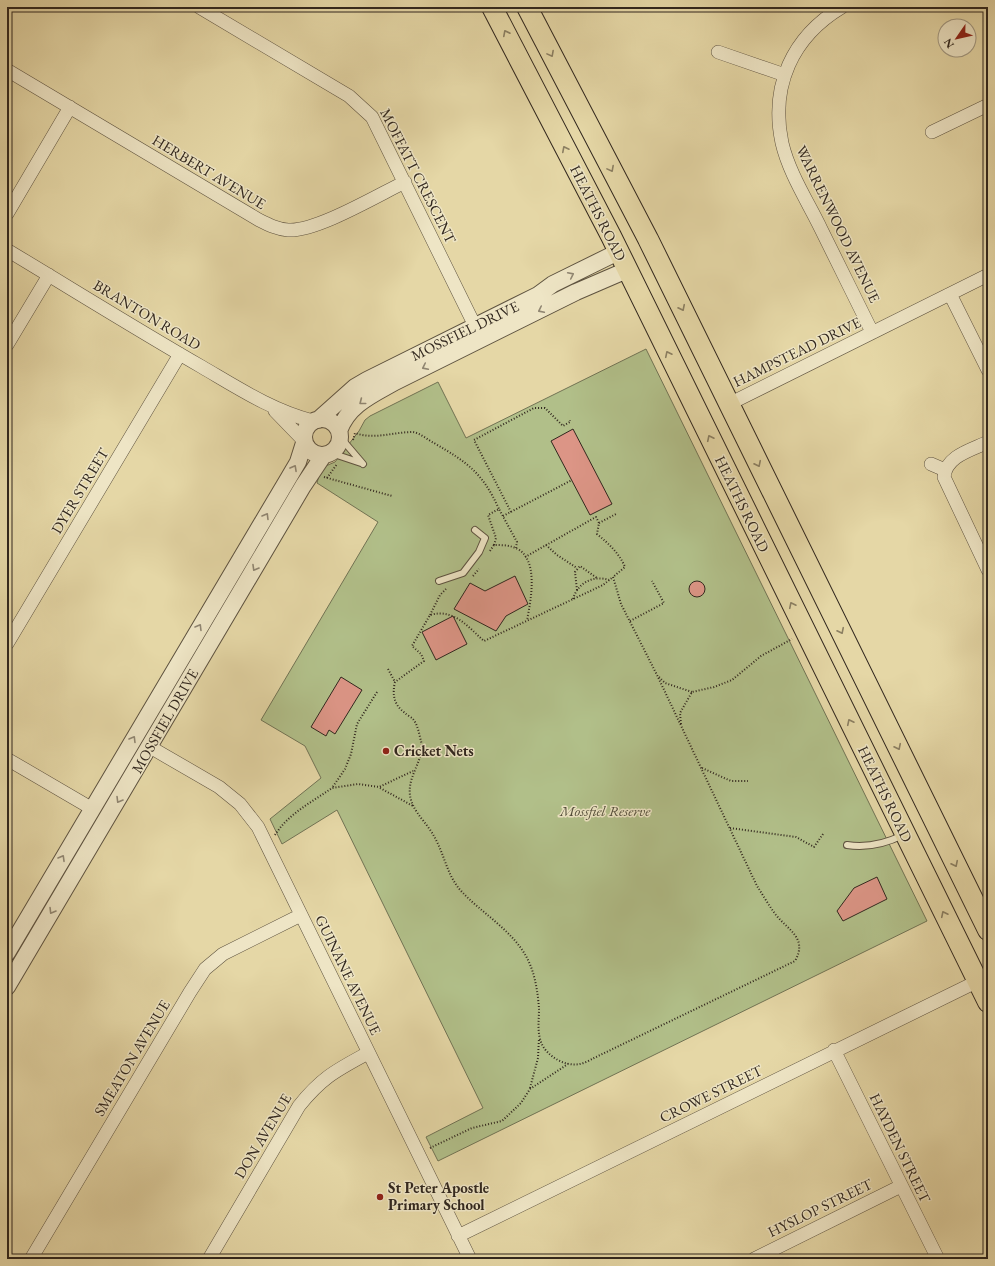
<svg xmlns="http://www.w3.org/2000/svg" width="995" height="1266" font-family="'EB Garamond',serif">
	<rect width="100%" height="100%" fill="#e5d7a6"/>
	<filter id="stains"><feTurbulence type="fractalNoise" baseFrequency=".005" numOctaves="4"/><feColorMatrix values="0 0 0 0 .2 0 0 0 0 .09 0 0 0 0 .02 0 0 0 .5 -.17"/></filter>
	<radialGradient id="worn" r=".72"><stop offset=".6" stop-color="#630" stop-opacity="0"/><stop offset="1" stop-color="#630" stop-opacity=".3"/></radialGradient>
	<!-- green -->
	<path fill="#b1bf89" stroke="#717354" d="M646,349L927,921L438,1161L426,1137L483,1108L337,810L282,844L270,819L321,778L305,746L261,720L378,522L317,483L321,468L335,462L359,431L365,420L370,416L438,382L466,438Z"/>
	<!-- building -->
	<path fill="#dc9586" stroke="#31271e" d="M573,429L612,504L590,515L551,441Z
		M515,576L528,604L506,616L496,631L454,609L470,583L485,591Z
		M689 589a8 8 0 1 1 16 0a8 8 0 1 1-16 0Z
		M453,616L467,644L436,660L422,632Z
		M341,677L362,690L335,734L329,730L326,736L311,727Z
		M877,877L887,899L843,921L837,911L854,888Z"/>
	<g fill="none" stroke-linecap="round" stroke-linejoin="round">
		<defs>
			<path id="service" d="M340,437L363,464
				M331,453L361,463
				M439,581L463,573L479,552L485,538L475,530
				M847,845C867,848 885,844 903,835"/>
			<path id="minor" d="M199,7L349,96L372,117L475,326
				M842,7C792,37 770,86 782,143C789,173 808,202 821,229C838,263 855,298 872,332
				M718,52L785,75
				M7,70L259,220C269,225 277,229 288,230C316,232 378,195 405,182
				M932,132L988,105
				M7,214L70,107
				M7,250C72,289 136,329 202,367C238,388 273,411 313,421
				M950,294L988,370
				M7,345L49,275
				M729,404L988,275
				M275,411L304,441
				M988,442C971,450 946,456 944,477L988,570
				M931,464L945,470
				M7,644L180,354
				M150,747L219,787L240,804L258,827L470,1259
				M7,759L91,808
				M834,1050L938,1259
				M458,1236L978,981
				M31,1259L190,992L205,969L223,954L301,915
				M209,1259L299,1106C322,1077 337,1070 368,1053
				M754,1259L901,1186"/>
			<path id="tertiary" d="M304 437a18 18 0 1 1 36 0a18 18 0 1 1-36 0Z
				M318,420L355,387L367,380L538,295L553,284L618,252
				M339,431C348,405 372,395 395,382L576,292L627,270
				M7,953L288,479L298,462L304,443
				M7,987L303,486L323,456"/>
			<path id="primary" d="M492,7L611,236L988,1002
				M527,7L648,239L988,930"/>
		</defs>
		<!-- service casing -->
		<use href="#service" stroke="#5e5340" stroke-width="8"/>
		<!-- minor casing -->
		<use href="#minor" stroke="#5e5340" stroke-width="14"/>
		<!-- tertiary casing -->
		<use href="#tertiary" stroke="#5e5340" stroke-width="18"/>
		<!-- primary casing -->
		<use href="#primary" stroke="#31271e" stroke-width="22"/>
		<!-- path -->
		<path stroke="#31271e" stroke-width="2" stroke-dasharray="1 2" stroke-linecap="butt" d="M353,440L355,433C374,440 393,432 413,432C420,433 428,440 434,443C468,463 482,472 499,509
			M324,477L392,496
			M327,478L337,464
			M511,512L474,440L534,408H545L563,426L570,422V420
			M503,516L572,480
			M599,523L616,514
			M494,545L496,538L488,515L499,509L517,542L516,548
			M546,545L557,555L577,568
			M490,551L494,545C500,545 507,545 513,547C540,555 531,600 527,620
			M525,557L596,517L599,523L597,534C609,544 619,553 625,567L613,577
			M473,576L479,569
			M613,577L621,604L657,675L757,886C763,895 769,906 776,915C788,930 808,938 795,961L594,1058C590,1060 585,1063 580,1064C565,1067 546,1056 541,1042C537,1031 539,1020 539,1009C538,993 535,973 527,958C513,931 483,914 462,892C447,876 445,856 435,838C429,826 417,815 413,805C401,780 426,762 421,741C419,734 418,725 413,719C411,717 407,715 405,713C394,705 392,695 395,682L424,661L421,654L412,646L430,615C454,608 468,627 484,641L603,585Z
			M577,590L575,572L580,566L597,578
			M573,599C578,582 594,575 609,580
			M430,615L440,595L446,589
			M630,621L664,603L652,581
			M388,669L395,682
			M659,677L665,683L692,692
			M377,692L357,724L351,754L345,769L332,788L358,784L379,787L413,771
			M681,724L680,713L692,692L714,687L732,680L761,656L792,639
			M702,768L731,781H748
			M380,788L413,806
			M730,828L796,837L814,847L823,834
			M275,835C288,814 312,802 332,788
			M530,1088L538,1058L539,1038
			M430,1148L472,1128L502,1121L521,1103L530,1089L568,1064"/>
		<!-- service -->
		<use href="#service" stroke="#eee5c5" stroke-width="6"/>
		<!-- minor -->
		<use href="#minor" stroke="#eee5c5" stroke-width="13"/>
		<!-- tertiary -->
		<use href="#tertiary" stroke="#eee5c5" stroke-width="16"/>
		<!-- primary -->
		<use href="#primary" stroke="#e5d7a6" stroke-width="20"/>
	</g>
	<!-- one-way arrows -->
	<defs><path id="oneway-chevron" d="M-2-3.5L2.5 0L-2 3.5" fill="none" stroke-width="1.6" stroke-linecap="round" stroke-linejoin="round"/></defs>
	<g stroke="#8b7f62">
		<use href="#oneway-chevron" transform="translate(506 33) rotate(-117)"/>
		<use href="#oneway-chevron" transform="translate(551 54) rotate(62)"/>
		<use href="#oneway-chevron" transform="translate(565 149) rotate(-117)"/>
		<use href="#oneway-chevron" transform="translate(611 169) rotate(62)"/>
		<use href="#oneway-chevron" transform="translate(682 308) rotate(64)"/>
		<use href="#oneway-chevron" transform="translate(668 354) rotate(-116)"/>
		<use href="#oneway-chevron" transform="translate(710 438) rotate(-116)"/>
		<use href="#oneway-chevron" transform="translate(758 464) rotate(64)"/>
		<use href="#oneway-chevron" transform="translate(792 605) rotate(-116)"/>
		<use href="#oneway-chevron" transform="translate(841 631) rotate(64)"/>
		<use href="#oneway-chevron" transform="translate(850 722) rotate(-116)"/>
		<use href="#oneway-chevron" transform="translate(898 747) rotate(64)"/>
		<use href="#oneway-chevron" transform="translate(955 864) rotate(64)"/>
		<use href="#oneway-chevron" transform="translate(944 914) rotate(-116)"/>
	</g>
	<g stroke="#908672">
		<use href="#oneway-chevron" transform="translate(571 275) rotate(-26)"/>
		<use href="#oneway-chevron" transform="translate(541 310) rotate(154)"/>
		<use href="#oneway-chevron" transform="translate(425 367) rotate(154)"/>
		<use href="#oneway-chevron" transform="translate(362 402) rotate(142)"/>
		<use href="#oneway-chevron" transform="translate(294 468) rotate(-61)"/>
		<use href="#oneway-chevron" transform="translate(266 516) rotate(-59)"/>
		<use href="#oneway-chevron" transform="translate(255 568) rotate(120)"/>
		<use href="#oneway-chevron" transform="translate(199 627) rotate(-59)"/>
		<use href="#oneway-chevron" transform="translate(133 739) rotate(-59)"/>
		<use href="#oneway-chevron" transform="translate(119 800) rotate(121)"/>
		<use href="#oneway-chevron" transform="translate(62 858) rotate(-60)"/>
		<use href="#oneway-chevron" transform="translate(52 911) rotate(121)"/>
	</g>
	<!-- markers -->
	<g fill="#8f2418" stroke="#eee5c5" stroke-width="1.5">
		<circle cx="386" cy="751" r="4"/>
		<circle cx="380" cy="1197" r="4"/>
	</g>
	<g text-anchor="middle" stroke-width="3" stroke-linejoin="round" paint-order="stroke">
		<!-- street labels -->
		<g font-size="15" fill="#31271e" stroke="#eee5c5">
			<text transform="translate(209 172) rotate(31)" y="5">HERBERT AVENUE</text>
			<text transform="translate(418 176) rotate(63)" y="5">MOFFATT CRESCENT</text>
			<text transform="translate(598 213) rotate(63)" y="5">HEATHS ROAD</text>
			<text transform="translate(838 224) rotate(64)" y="5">WARRENWOOD AVENUE</text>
			<text transform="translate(147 315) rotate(31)" y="5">BRANTON ROAD</text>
			<text transform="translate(465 331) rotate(-26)" y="5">MOSSFIEL DRIVE</text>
			<text transform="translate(797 352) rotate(-26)" y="5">HAMPSTEAD DRIVE</text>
			<text transform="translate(80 491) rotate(-59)" y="5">DYER STREET</text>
			<text transform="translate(742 504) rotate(64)" y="5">HEATHS ROAD</text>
			<text transform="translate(165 721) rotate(-60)" y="5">MOSSFIEL DRIVE</text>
			<text transform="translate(885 794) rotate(64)" y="5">HEATHS ROAD</text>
			<text transform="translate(348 975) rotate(64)" y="5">GUINANE AVENUE</text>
			<text transform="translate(132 1058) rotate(-59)" y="5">SMEATON AVENUE</text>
			<text transform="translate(711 1094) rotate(-26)" y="5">CROWE STREET</text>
			<text transform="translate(263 1136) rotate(-59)" y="5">DON AVENUE</text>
			<text transform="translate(900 1148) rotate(64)" y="5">HAYDEN STREET</text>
			<text transform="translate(820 1208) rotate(-26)" y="5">HYSLOP STREET</text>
		</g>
		<!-- poi labels -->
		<g font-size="15" font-weight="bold" fill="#31271e" stroke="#eee5c5" text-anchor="start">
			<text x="394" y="756">Cricket Nets</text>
			<text x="388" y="1193">St Peter Apostle<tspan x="388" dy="17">Primary School</tspan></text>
		</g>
		<!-- park labels -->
		<g font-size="15" font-style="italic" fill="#514d39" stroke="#eee5c5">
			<text x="605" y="816">Mossfiel Reserve</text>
		</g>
	</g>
	<!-- margin -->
	<rect width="995" height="1266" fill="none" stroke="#e5d7a6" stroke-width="24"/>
	<rect x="8" y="8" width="979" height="1250" fill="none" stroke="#31271e" stroke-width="2"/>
	<rect x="12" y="12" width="971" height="1242" fill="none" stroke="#31271e"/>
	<!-- north arrow -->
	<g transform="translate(957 38) rotate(236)"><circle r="19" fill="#eee5c5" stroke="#a29982"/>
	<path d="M0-3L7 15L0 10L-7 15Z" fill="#8f2418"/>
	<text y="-6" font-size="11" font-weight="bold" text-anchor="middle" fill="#31271e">N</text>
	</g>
	<rect width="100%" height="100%" filter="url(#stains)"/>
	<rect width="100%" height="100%" fill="url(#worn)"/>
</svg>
